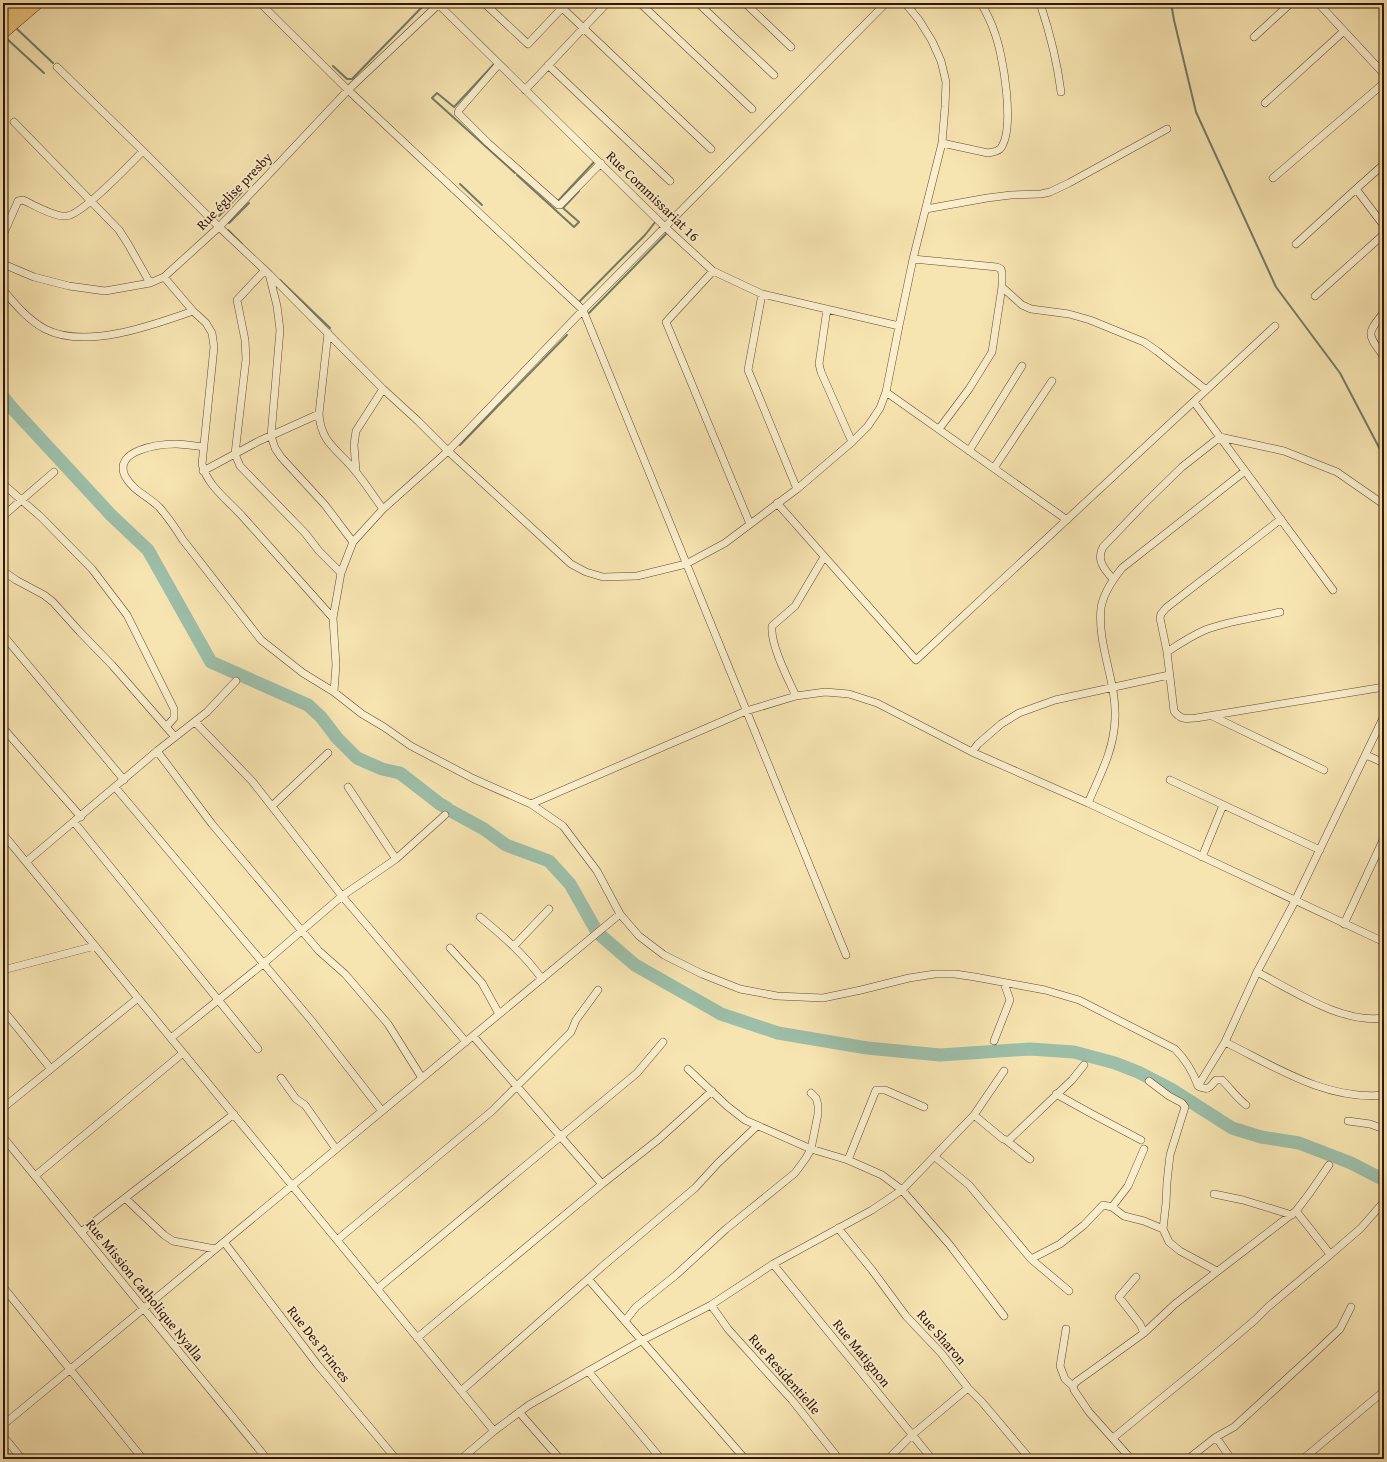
<svg xmlns="http://www.w3.org/2000/svg" width="1387" height="1462" font-family="'Gentium Book Plus',serif">
	<rect width="100%" height="100%" fill="#f7e5b1"/>
	<filter id="stains"><feTurbulence type="fractalNoise" baseFrequency=".005" numOctaves="4"/><feColorMatrix values="0 0 0 0 .2 0 0 0 0 .09 0 0 0 0 .02 0 0 0 .5 -.17"/></filter>
	<radialGradient id="worn" r=".72"><stop offset=".6" stop-color="#630" stop-opacity="0"/><stop offset="1" stop-color="#630" stop-opacity=".3"/></radialGradient>
	<g fill="none" stroke-linecap="round" stroke-linejoin="round">
		<!-- stream -->
		<path stroke="#727b67" stroke-width="2" d="M1171,3L1174,20L1196,112L1276,287L1340,373L1384,457
			M16,28L53,63
			M5,37L44,73
			M495,63L454,107L437,93L432,98L515,173
			M333,66L347,79H352L425,4
			M517,175L574,227L579,222L563,208L579,191
			M460,184L482,205
			M557,202L595,161
			M219,216L242,192
			M229,223L249,203
			M228,230L242,244
			M280,280L330,328
			M580,301L645,235L656,221
			M589,313L666,234
			M460,445L567,335"/>
		<!-- river -->
		<path stroke="#9dbfaa" stroke-width="13" d="M3,397L13,409L111,515L148,550L211,662L308,705L321,717L337,738L357,758L382,769L400,773L440,804L447,808
			M451,811L484,829L506,845L549,861L570,884L596,930
			M599,934L635,965L721,1014L778,1033L867,1048L940,1055L1030,1049L1074,1052L1115,1063L1138,1072L1171,1089L1232,1128L1261,1137L1299,1143L1351,1163L1384,1180"/>
		<defs>
			<path id="street" d="M260,3L348,90L583,310L846,955
				M437,3L665,227L713,271L762,294L899,326
				M484,3L528,44L562,8
				M557,3L711,149
				M640,3L752,109
				M698,3L774,75
				M745,3L791,47
				M1040,3C1050,33 1057,60 1061,92
				M1318,3L1384,74
				M3,5L5,3
				M1254,37L1291,3
				M499,64L459,110L458,113L488,143L558,205H560L601,163
				M548,65L670,181
				M57,67L143,151L219,227L269,274L383,389L418,421L448,451L571,564L586,572L603,577L637,576L686,564L725,543L797,489L852,442L868,426L880,408L886,392L899,326L913,259L942,143L945,107L946,82L941,61L932,41L919,20L905,3
				M525,90L607,3
				M1265,103L1344,31
				M14,122L119,230L128,244L150,283
				M942,143L988,153C993,152 996,152 1000,149C1016,130 1003,53 994,31C991,21 986,12 981,3
				M1273,178L1384,83
				M1356,189L1384,226
				M926,209L987,198L1011,195L1041,194L1050,192L1069,183L1167,129
				M3,235L18,201L23,200C34,205 54,217 66,216C81,216 130,164 143,151
				M1296,244L1356,189L1384,164
				M913,259L997,267L1001,269L1002,273V287L992,352L969,389L939,429
				M3,264L34,277L69,286L105,291L150,283L164,277L219,227L348,90L440,3
				M265,270L237,300L245,340L246,359L235,454L240,466L305,533L319,551L341,573
				M713,271L666,322L750,524
				M269,274L277,306L280,330L271,436L275,448L281,457L325,505L353,542
				M164,277L193,311L206,323L212,333L214,347L202,464C207,486 229,501 243,517C273,551 303,584 333,618
				M1002,287L1022,305L1031,309L1069,314L1090,320L1144,342L1157,351L1206,390
				M3,290C15,304 28,320 45,329C86,350 153,325 193,311
				M762,294L748,370L797,489
				M1315,296L1384,234
				M827,309L819,364L821,372L852,442
				M1384,312C1366,335 1367,333 1384,357
				M328,333L319,414C321,444 339,450 356,472C366,484 374,497 383,509
				M886,392L1067,520
				M1194,402L1333,590
				M204,447C194,446 185,444 176,444C159,444 113,450 125,476C133,491 148,496 159,507C168,517 176,529 183,540L261,640L303,673L334,692L362,714L384,727L411,746L474,779L531,804L563,826L597,871L620,914L639,936L664,955L702,974L740,989L777,996L823,998L861,990L909,978L935,974H955L975,977L1045,990L1079,1000L1175,1049C1186,1060 1193,1072 1198,1086C1209,1091 1209,1088 1216,1080H1222C1230,1088 1236,1097 1246,1105
				M969,451L1022,366
				M994,468L1052,381
				M203,471L259,441L319,414
				M356,471L354,445L356,431L383,389
				M3,484L41,517L92,569L127,615L174,709V718L166,727
				M777,503L916,660L1275,326
				M3,516L54,472
				M1281,519L1166,608L1161,614L1160,618L1167,652L1174,711C1181,720 1186,719 1196,718L1384,687
				M3,571L16,580L44,595L53,602L80,632L112,665L175,737
				M1113,579C1104,569 1096,560 1103,547L1145,503L1182,467L1220,437L1284,451L1337,472L1383,504L1384,506
				M3,635L124,780
				M1167,652C1179,644 1191,636 1205,630C1228,621 1255,618 1280,612
				M334,692L336,665L333,618L341,573L353,542L383,509L448,451L583,310L886,3
				M796,696C788,679 770,644 772,626L795,606L824,557
				M1212,716L1324,770
				M195,722L252,781L342,896L466,1042
				M3,728L81,817
				M157,751L212,824L302,931L319,951L345,974L388,1024L422,1078
				M972,752L978,744L1001,724L1019,713L1055,700L1169,675
				M1366,755L1384,763
				M1170,780L1320,850
				M115,787L311,1020L382,1111
				M348,787L396,859
				M1088,803C1100,775 1114,750 1115,719C1117,682 1097,645 1101,608C1103,594 1114,578 1122,568L1245,471
				M531,804L746,711L796,696L825,692L849,694L877,703L972,752L1088,803L1384,942
				M272,806L328,753
				M74,822L258,1049
				M3,834L494,1431
				M1202,857L1223,805
				M26,862L157,751L207,712L236,681
				M480,917C503,936 525,955 542,979
				M1344,924L1384,838
				M514,946L549,909
				M450,948L482,983L499,1014
				M3,970L95,946
				M1257,972C1294,991 1342,1024 1384,1018
				M3,1010L51,1069
				M473,1036L602,1184
				M171,1038L263,964L342,896L396,859L445,815
				M994,1041L1010,1000L1004,983
				M1225,1042C1274,1066 1326,1101 1384,1095
				M688,1069L727,1106L745,1120L811,1149L848,1160L882,1175L902,1190L949,1244L1004,1316
				M281,1078L296,1099L305,1105L336,1149
				M1149,1081L1169,1096L1182,1103L1185,1107L1170,1155L1167,1182L1166,1203L1163,1229L1169,1242L1180,1251L1217,1271
				M1198,1086L1225,1042L1257,972L1295,901L1384,716
				M1056,1094L1092,1114L1141,1140
				M3,1108L138,998
				M974,1115L1003,1139L1006,1140H1009L1072,1080L1084,1065
				M1348,1121L1370,1124L1384,1129
				M3,1137L267,1459
				M1006,1140L1030,1159
				M935,1157L969,1185L1031,1259L1060,1244L1084,1225L1103,1205L1112,1207L1124,1216L1144,1221L1163,1229
				M848,1160L876,1090H885L924,1107
				M35,1176L183,1053
				M1214,1194L1243,1200L1292,1215
				M125,1198L164,1235L173,1241L215,1249
				M1112,1207L1128,1186L1144,1149
				M1296,1211L1330,1254
				M838,1228L872,1270L906,1316L941,1353L968,1388L982,1402L1030,1459
				M81,1232L234,1114
				M337,1240L492,1111L571,1032L576,1020L598,990
				M224,1242L317,1364L396,1459
				M1031,1259L1069,1291
				M773,1264L932,1459
				M1136,1277L1119,1297L1140,1324L1144,1333
				M589,1280L745,1459
				M3,1287L143,1459
				M377,1289L637,1073L663,1042
				M711,1305L728,1329L792,1400L839,1459
				M625,1321L636,1307L676,1275L726,1229L795,1173L806,1158L811,1149L818,1114V1105L816,1098L811,1093
				M1066,1329L1060,1366L1065,1379L1073,1386L1074,1390L1089,1412L1131,1459
				M417,1338L602,1184L659,1139L712,1091
				M588,1371L661,1459
				M1073,1386L1076,1382L1144,1333L1175,1304L1296,1211L1309,1194L1329,1165
				M461,1391L604,1265L695,1188L718,1163L757,1126
				M519,1412L560,1459
				M3,1425L620,914
				M3,1436L22,1459
				M1216,1437L1231,1459
				M1113,1438L1201,1366L1255,1320L1268,1307L1324,1260L1361,1228L1381,1205
				M461,1459L494,1431L529,1405L641,1341L711,1305L773,1264L872,1210L902,1190L974,1115L1004,1071
				M888,1459L912,1435L968,1388
				M1188,1459L1216,1437L1234,1427L1318,1350L1340,1329L1351,1307
				M1303,1459L1384,1391"/>
			<path id="primary" d="M3,19L22,3
				M3,33L38,3"/>
		</defs>
		<!-- street casing -->
		<use href="#street" stroke="#63482e" stroke-width="8"/>
		<!-- primary casing -->
		<use href="#primary" stroke="#321403" stroke-width="12"/>
		<!-- street -->
		<use href="#street" stroke="#faeecc" stroke-width="7"/>
		<!-- primary -->
		<use href="#primary" stroke="#ecc278" stroke-width="11"/>
	</g>
	<g text-anchor="middle" stroke-width="3.5" stroke-linejoin="round" paint-order="stroke">
		<!-- street labels -->
		<g font-size="14" fill="#321403" stroke="#faeecc">
			<text transform="translate(234 191) rotate(-46)" y="5">Rue église presby</text>
			<text transform="translate(653 196) rotate(44)" y="5">Rue Commissariat 16</text>
			<text transform="translate(145 1290) rotate(51)" y="5">Rue Mission Catholique Nyalla</text>
			<text transform="translate(942 1337) rotate(49)" y="5">Rue Sharon</text>
			<text transform="translate(319 1344) rotate(52)" y="5">Rue Des Princes</text>
			<text transform="translate(862 1353) rotate(51)" y="5">Rue Matignon</text>
			<text transform="translate(785 1374) rotate(49)" y="5">Rue Residentielle</text>
		</g>
	</g>
	<!-- margin -->
	<rect width="1387" height="1462" fill="none" stroke="#f7e5b1" stroke-width="16"/>
	<rect x="4" y="4" width="1379" height="1454" fill="none" stroke="#321403" stroke-width="2"/>
	<rect x="8" y="8" width="1371" height="1446" fill="none" stroke="#321403"/>
	<rect width="100%" height="100%" filter="url(#stains)"/>
	<rect width="100%" height="100%" fill="url(#worn)"/>
</svg>
